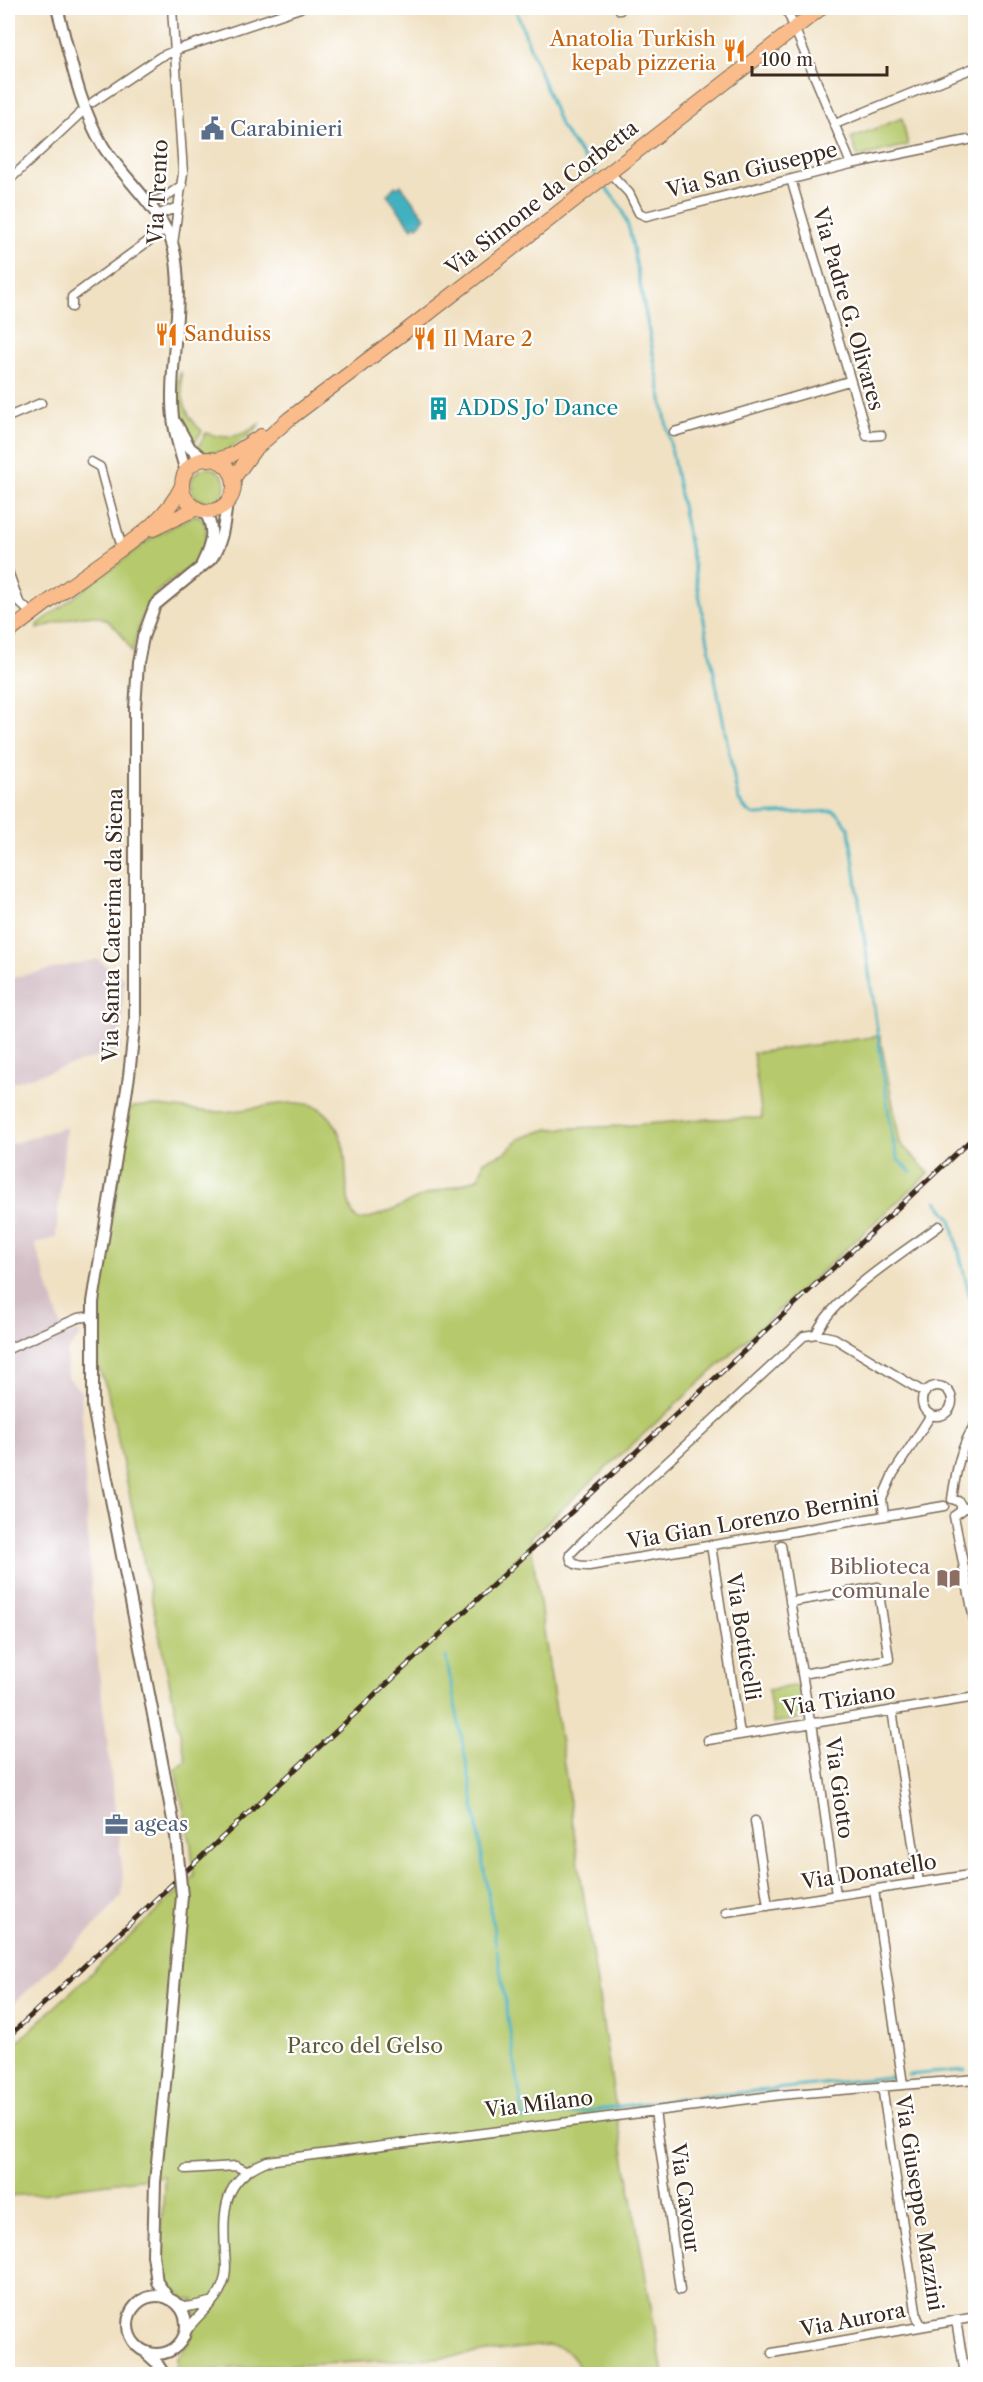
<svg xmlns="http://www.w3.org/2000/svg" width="983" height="2382" font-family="'Libre Caslon Text',serif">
	<rect width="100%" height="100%" fill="#fff"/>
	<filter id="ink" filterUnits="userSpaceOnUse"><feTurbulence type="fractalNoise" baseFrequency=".0167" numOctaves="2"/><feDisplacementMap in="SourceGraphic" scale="12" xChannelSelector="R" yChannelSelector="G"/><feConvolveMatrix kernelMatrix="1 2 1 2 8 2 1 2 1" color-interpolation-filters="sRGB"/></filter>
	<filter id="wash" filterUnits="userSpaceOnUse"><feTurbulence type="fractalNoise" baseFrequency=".008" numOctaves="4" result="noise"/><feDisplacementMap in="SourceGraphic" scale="24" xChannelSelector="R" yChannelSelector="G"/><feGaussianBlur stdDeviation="1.35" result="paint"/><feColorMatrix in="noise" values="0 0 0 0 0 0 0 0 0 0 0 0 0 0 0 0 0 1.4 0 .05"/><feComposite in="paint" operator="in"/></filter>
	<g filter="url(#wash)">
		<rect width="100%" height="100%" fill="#f0e1c3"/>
		<!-- industrial -->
		<path fill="#d2bdc5" d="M97,959L124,979L120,1050L8,1084V979Z
			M66,1127L56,1237L35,1244L64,1336L78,1331L80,1336L67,1352V1376L81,1392L89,1557L95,1637L123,1877L122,1896L88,1933L8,2009V1145Z"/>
		<!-- green -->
		<path fill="#b6c96c" stroke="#787a45" stroke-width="1.5" d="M902,118L908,145L858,157L851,138Z
			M181,371C181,395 183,414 202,431L194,444C179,423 171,396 181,371Z
			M259,424C256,431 251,434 245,438C229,450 214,460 195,448L199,446L206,433C227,440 241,437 259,424Z
			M191 485a17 17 0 1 1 34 0a17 17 0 1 1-34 0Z
			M194,515L199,516C206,522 206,527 206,536C205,569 170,574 153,597C141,613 137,635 132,653C106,600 85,614 37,629V625L152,538Z
			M880,1036L900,1143L929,1173L530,1538L615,2104L663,2374H581C575,2354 568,2349 548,2345L436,2358L222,2369L191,2374H176L177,2357C196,2337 196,2327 194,2300H187C180,2294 172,2288 167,2281C153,2260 166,2201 164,2176L69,2188L52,2193L8,2196V2051L194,1876L191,1845L175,1769L186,1761L107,1389L98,1367L99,1297L129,1111L133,1107C161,1103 187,1111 215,1112C267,1114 328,1073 344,1150C348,1168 343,1208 358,1220C382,1217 404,1204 425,1195C443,1189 463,1186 479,1177L484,1161L506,1152L519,1139L548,1129L621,1126L708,1119L762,1118L753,1053Z
			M800,1685L805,1718L773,1723L768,1690Z"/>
		<!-- water -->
		<path fill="#43b1bf" stroke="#3f6e6e" stroke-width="1.5" d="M401,185L425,217L418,226L416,224L412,228L387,195L395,186L397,188Z"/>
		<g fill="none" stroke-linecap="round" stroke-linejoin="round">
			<!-- stream -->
			<path stroke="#43b1bf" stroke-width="3" d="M515,8L561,127L595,173
				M607,189L622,209L630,232L738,799L747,811L755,815L833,811L839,815L849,829L892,1137L898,1160L911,1172
				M937,1201L951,1219L976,1323
				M446,1657L471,1787L496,1945
				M497,1950L524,2120L652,2102L899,2076
				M908,2075L965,2070"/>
		</g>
	</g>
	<g filter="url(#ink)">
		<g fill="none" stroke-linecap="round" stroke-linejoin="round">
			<defs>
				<path id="minor" d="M172,8L183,173L173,244
					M620,10V8
					M93,102L160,57L176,50L300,8
					M835,124L976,67
					M851,164L968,140
					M609,172L629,193L639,213L646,216L851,164L786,8
					M791,179L867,436L881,435
					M8,181L85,109
					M148,204L164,198L182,185
					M157,215L178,207
					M72,307V297L165,229
					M8,417L41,403
					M674,432L849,381
					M91,462L100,467L122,548
					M8,571L19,602L32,614
					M816,1334C833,1296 904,1252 939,1226
					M8,1349L78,1318L93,1316
					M922 1401a15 15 0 1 1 30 0a15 15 0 1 1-30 0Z
					M925,1393L834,1338L816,1334L804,1336L598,1526L570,1554C570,1566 580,1566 589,1566L944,1506
					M952,1499C956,1472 960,1446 976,1423
					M952,1499L958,1501L961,1505V1511L954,1516
					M961,1508H976
					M884,1516L882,1499L893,1474L931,1415
					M954,1516L976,1630
					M711,1545L740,1734
					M781,1545L810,1722
					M790,1602L878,1587L889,1659L802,1674
					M892,1710L919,1882
					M812,1722L836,1895
					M708,1740L976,1697
					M755,1821L768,1906
					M874,1890L903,2084
					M726,1912L976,1874
					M882,2086L917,2317L921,2325
					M655,2111L680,2290
					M186,2169L236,2166L246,2171
					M173,2302L188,2307L210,2302
					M956,2320L965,2374
					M184,2335C194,2316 216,2305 223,2284C227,2274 226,2263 225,2252C223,2210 222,2179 267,2161L780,2095L976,2079
					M772,2353L976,2317"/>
				<path id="tertiary" d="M57,8C70,54 78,104 103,146C122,177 164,212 173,246C185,289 171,354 172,401C172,426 179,448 186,472
					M176,423L190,448L204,459
					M202,564C211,545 217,528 203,510
					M157,1735L93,1407V1302L129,1076L135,1019V708L138,663L143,637L155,605L211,559C223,542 224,523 227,503
					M169,2045L155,2182L153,2255L157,2282L169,2299
					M128 2325a29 29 0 1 1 58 0a29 29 0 1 1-58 0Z
					M147,2354L156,2362L164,2374"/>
				<path id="primary" d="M182 485a26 26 0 1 1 52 0a26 26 0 1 1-52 0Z
					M217,460L232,455L261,436
					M233,479L254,450L289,419L406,331L821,8
					M153,529L197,508
					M8,633C36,610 66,589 96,567C127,544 165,522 182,486"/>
			</defs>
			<!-- minor casing -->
			<use href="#minor" stroke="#7a6a58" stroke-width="11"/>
			<!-- tertiary casing -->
			<use href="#tertiary" stroke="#7a6a58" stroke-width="14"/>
			<!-- primary casing -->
			<use href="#primary" stroke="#7a6a58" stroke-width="16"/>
			<!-- minor -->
			<use href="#minor" stroke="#fff" stroke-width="8"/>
			<!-- tertiary -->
			<use href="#tertiary" stroke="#fff" stroke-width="10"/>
			<!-- primary -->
			<use href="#primary" stroke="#f9bc8a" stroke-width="14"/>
			<defs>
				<path id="rail" d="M8,2037L976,1135"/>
			</defs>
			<!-- rail casing -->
			<use href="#rail" stroke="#3b2a1e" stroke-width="5"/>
			<!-- rail -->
			<use href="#rail" stroke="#fff" stroke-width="3" stroke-dasharray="9" stroke-linecap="butt"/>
			<defs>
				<path id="tertiary-bridge" d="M157,1735L176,1836L182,1896L169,2045"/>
			</defs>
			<!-- tertiary-bridge casing -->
			<use href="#tertiary-bridge" stroke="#7a6a58" stroke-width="14" stroke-linecap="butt"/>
			<!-- tertiary-bridge -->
			<use href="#tertiary-bridge" stroke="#fff" stroke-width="10"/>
		</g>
	</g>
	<!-- icons -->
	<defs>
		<symbol id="restaurant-bare" viewBox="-9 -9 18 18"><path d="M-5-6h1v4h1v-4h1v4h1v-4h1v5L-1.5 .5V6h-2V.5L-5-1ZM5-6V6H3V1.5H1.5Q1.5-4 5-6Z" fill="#e8710a" stroke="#fff" stroke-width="2.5" paint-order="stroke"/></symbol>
		<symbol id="civic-bare" viewBox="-9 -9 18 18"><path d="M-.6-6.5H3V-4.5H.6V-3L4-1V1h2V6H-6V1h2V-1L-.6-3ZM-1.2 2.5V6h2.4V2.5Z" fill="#5c6f8a" stroke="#fff" stroke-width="2.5" paint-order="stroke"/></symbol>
		<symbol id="building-bare" viewBox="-9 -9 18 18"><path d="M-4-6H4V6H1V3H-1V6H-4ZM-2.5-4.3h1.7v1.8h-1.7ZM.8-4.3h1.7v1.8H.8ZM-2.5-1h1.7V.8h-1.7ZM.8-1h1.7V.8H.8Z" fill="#0f9aa8" stroke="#fff" stroke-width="2.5" paint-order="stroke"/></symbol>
		<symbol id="library-bare" viewBox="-9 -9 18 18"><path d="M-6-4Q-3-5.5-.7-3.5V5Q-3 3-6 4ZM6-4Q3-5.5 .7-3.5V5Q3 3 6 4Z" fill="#8d6e63" stroke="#fff" stroke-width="2.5" paint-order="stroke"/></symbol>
		<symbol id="office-bare" viewBox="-9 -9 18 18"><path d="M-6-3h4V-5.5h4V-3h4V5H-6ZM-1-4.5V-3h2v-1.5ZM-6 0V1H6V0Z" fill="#5c6f8a" stroke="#fff" stroke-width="2.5" paint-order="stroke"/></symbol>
	</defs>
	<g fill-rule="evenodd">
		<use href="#restaurant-bare" x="718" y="34" width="33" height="33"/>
		<use href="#civic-bare" x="196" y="112" width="33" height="33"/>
		<use href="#restaurant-bare" x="150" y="318" width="33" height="33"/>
		<use href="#restaurant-bare" x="408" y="322" width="33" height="33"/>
		<use href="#building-bare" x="422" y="392" width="33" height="33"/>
		<use href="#library-bare" x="932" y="1562" width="33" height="33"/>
		<use href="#office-bare" x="100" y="1808" width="33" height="33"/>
	</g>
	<g text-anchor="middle" stroke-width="4.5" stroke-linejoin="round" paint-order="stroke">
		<!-- food labels -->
		<g font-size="21" fill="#c56008" stroke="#fff" text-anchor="start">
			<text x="716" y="46" text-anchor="end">Anatolia Turkish<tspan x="716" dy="24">kepab pizzeria</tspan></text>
			<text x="184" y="341">Sanduiss</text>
			<text x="443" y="346">Il Mare 2</text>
		</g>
		<!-- service labels -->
		<g font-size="21" fill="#4e5e75" stroke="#fff" text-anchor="start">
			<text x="230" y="136">Carabinieri</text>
			<text x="134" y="1831">ageas</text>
		</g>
		<!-- street labels -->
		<g font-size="21" fill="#3b2a1e" stroke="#fff">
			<text transform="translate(752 170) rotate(-14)" y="7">Via San Giuseppe</text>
			<text transform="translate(158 192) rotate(-87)" y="7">Via Trento</text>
			<text transform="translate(542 198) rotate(-38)" y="7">Via Simone da Corbetta</text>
			<text transform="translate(848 309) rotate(74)" y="7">Via Padre G. Olivares</text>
			<text transform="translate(113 925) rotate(-89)" y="7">Via Santa Caterina da Siena</text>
			<text transform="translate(753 1520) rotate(-10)" y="7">Via Gian Lorenzo Bernini</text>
			<text transform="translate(743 1637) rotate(81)" y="7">Via Botticelli</text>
			<text transform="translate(839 1700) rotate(-9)" y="7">Via Tiziano</text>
			<text transform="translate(839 1788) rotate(82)" y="7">Via Giotto</text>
			<text transform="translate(869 1872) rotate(-9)" y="7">Via Donatello</text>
			<text transform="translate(539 2104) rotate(-7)" y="7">Via Milano</text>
			<text transform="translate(685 2198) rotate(82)" y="7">Via Cavour</text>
			<text transform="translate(919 2203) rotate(81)" y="7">Via Giuseppe Mazzini</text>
			<text transform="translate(853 2320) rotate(-11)" y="7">Via Aurora</text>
		</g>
		<!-- culture labels -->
		<g font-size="21" fill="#0d838f" stroke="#fff" text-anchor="start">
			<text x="457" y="415">ADDS Jo' Dance</text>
		</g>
		<!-- education labels -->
		<g font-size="21" fill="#785e54" stroke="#fff" text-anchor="end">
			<text x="930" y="1574">Biblioteca<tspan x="930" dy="24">comunale</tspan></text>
		</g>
		<!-- park labels -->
		<g font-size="21" fill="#605a35" stroke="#fff">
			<text x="365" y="2053">Parco del Gelso</text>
		</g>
	</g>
	<!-- margin -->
	<rect width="983" height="2382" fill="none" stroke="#fff" stroke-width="30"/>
	<!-- scale -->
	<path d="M752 66v9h135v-9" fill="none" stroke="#3b2a1e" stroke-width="3"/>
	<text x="761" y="66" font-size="18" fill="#3b2a1e" stroke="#ffffff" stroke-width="4.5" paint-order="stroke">100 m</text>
</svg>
